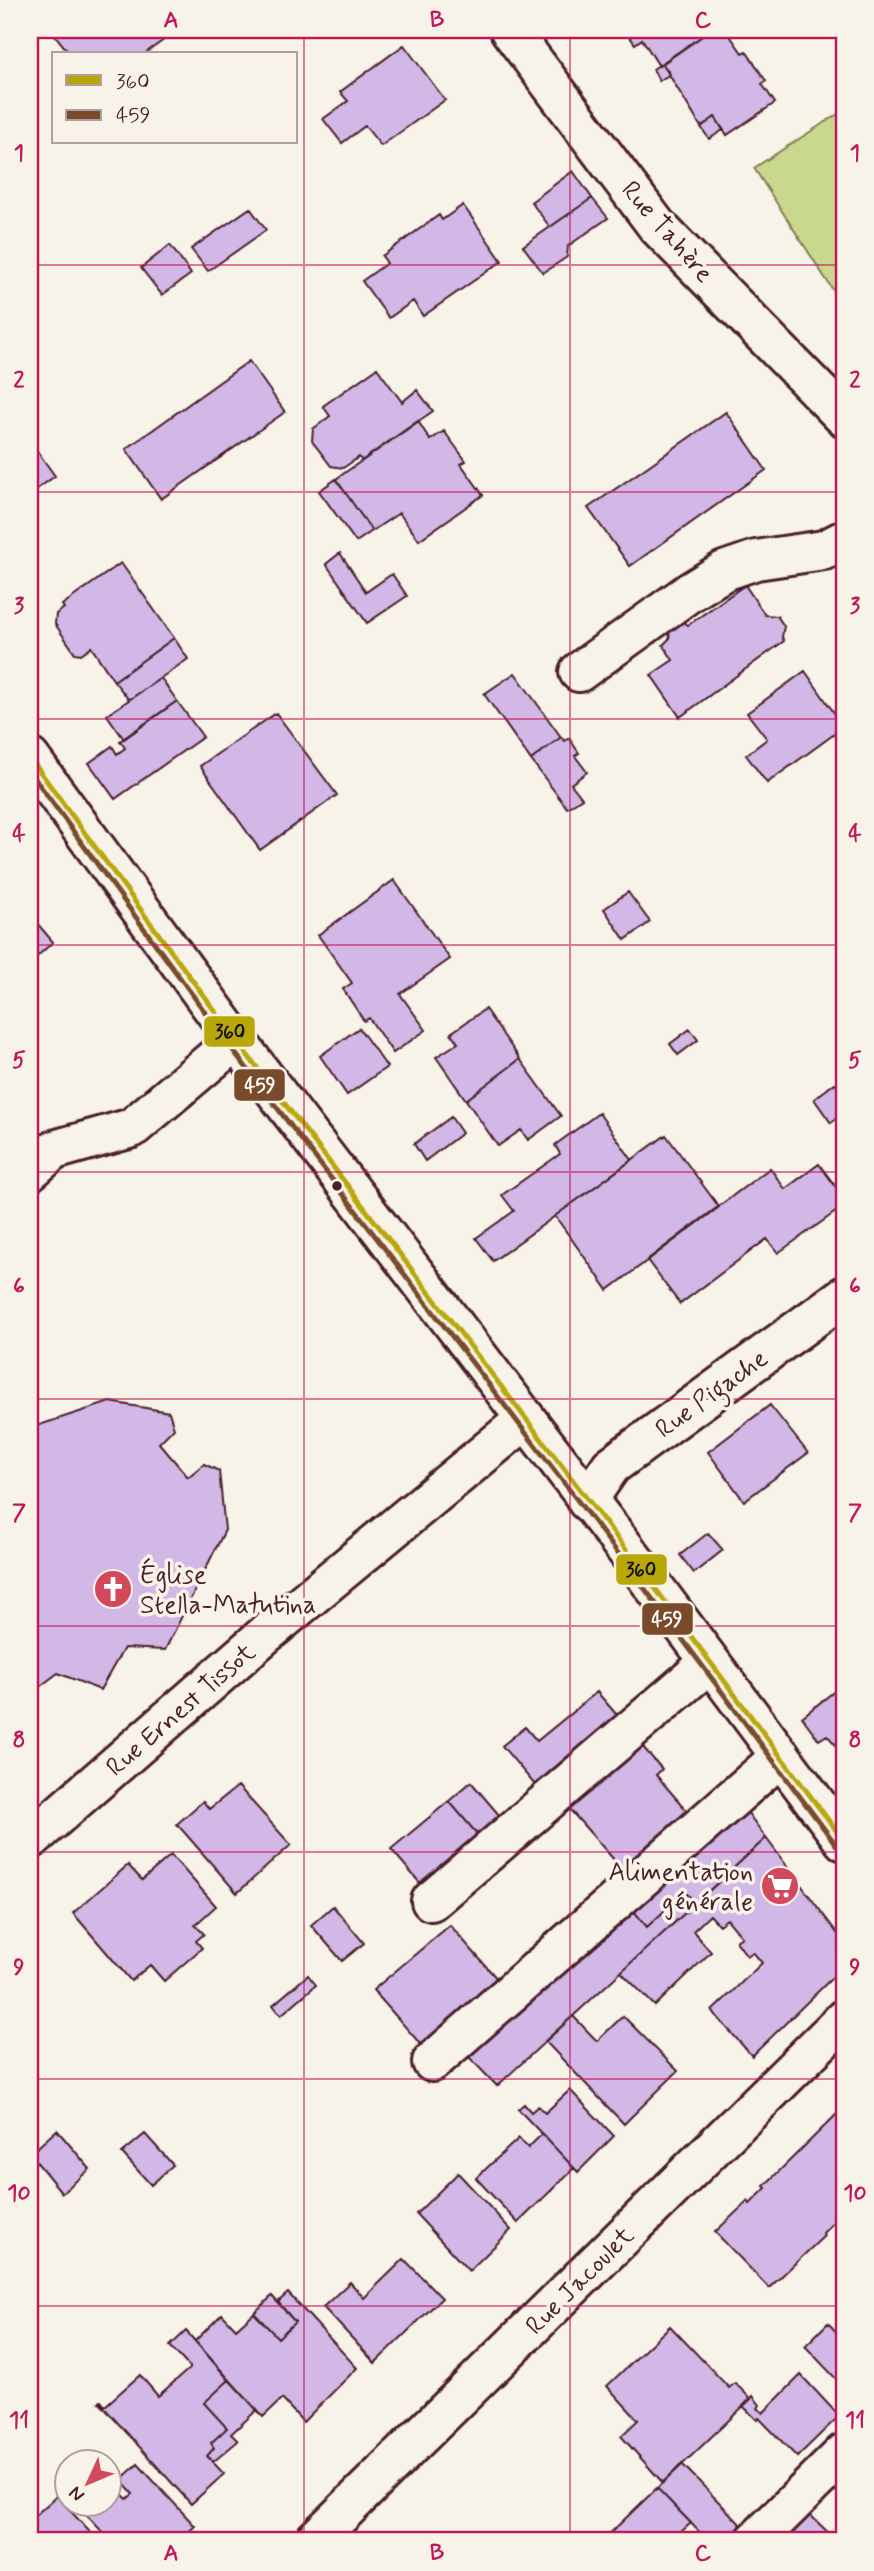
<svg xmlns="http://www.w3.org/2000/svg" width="874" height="2571" font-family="Mynerve,sans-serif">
	<rect width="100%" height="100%" fill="#f7f3e8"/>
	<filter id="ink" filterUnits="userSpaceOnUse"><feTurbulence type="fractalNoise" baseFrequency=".0143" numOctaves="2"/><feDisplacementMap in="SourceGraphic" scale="14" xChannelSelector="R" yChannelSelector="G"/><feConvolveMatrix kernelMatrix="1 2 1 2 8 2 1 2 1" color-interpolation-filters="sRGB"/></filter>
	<g filter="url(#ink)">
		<!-- green -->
		<path fill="#c8d98d" stroke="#897c5c" stroke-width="2" d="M844,110V307L754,168Z"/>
		<!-- building -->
		<path fill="#d1b8e7" stroke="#4a1f2b" stroke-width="2" d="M51,30H178L144,54H70Z
			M625,30H711L659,66L642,39L635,44Z
			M711,30H726L742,53L746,51L766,81L762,84L775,103L727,135L715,117L701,127L662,63Z
			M404,45L445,100L381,146L365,126L342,143L323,119L348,101L340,92Z
			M662,63L670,74L659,81L653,69Z
			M715,117L723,130L709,139L701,127Z
			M573,171L592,198L550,227L531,202Z
			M592,198L608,218L568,246L567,257L543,273L523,246Z
			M463,205L502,261L423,316L413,301L389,318L362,281L387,263L382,256L439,215L442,220Z
			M250,208L266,230L208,271L191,249Z
			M170,245L191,274L162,295L141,268Z
			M249,361L285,412L161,499L126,449Z
			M377,368L402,402L417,390L433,411L362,461L359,457L343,468L331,466L312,441L313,429L330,416L323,406Z
			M726,412L766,470L630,566L588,508Z
			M418,421L430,440L444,431L466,461L461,464L483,495L419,540L399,513L372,531L336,479Z
			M30,441L55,476L30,494Z
			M336,479L372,531L356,542L319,491Z
			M340,553L366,592L392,574L407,596L367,623L326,564Z
			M121,563L174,638L114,681L91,647L81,654L75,653L55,624L56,614L64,608L62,605Z
			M745,585L765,615L777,616L784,626L782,637L784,641L680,717L651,675L673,660L663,645L670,638L668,629L680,620L688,625Z
			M174,638L188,659L129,700L114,681Z
			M805,671L844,727L767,783L746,755L767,739L747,713Z
			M515,673L561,737L531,760L484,694Z
			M161,678L177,701L124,739L107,715Z
			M177,701L203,737L115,799L89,763L112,746L117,754L125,748L120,741Z
			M276,713L337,795L260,850L200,766Z
			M561,737L565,741L569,738L579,753L575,756L587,772L571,784L582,798L567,808L531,760Z
			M394,880L450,959L400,994L426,1030L393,1053L369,1018L364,1021L343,989L352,983L318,935Z
			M628,892L650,922L625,940L604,909Z
			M30,915L53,942L30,963Z
			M485,1009L520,1059L466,1100L436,1057L458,1043L451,1033Z
			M359,1028L387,1067L347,1095L320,1056Z
			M690,1029L698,1040L678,1055L670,1044Z
			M520,1059L561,1116L528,1140L521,1130L498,1146L466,1100Z
			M835,1083L844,1095V1113L831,1123L814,1099Z
			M599,1113L632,1160L493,1261L476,1238L514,1211L502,1195L560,1154L555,1145Z
			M451,1117L462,1133L425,1161L414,1144Z
			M666,1135L719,1207L608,1290L555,1216Z
			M819,1164L844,1198V1206L778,1253L767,1239L680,1304L647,1260L770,1168L785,1189Z
			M110,1402L169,1412L174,1428L159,1443L188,1477L204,1464L219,1471L225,1530L165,1650L124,1648L100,1690L58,1673L30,1694V1428Z
			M770,1405L808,1453L744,1501L708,1452Z
			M708,1533L723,1550L694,1573L680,1555Z
			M841,1686L844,1691L843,1753L827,1735L819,1740L802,1717Z
			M597,1692L622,1721L540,1791L502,1746L525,1727L537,1741Z
			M636,1739L662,1769L656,1775L688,1812L623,1870L564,1803Z
			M471,1782L505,1822L483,1841L449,1801Z
			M238,1786L291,1845L237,1893L177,1824L203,1801L209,1809Z
			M449,1801L483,1841L425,1889L391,1849Z
			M745,1809L766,1838L696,1903L685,1892L647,1927L633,1910Z
			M766,1838L840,1937L836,1974L752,2056L712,2011L762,1963L753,1952L747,1956L736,1941L742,1937L727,1919L719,1925L710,1915L693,1931L711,1952L655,2006L621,1972Z
			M171,1855L216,1906L195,1925L204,1934L196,1941L202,1948L164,1981L150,1965L131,1981L73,1913L128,1865L142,1880Z
			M685,1892L696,1903L497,2086L469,2057L633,1910L647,1927Z
			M333,1906L364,1943L342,1961L311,1925Z
			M450,1925L498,1980L423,2047L373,1990Z
			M308,1975L316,1985L281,2015L273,2005Z
			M573,2016L597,2041L623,2016L678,2071L624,2124L545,2041Z
			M570,2090L614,2136L578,2172L518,2109L524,2104L531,2112L538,2106L545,2113Z
			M839,2112L844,2117V2211L823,2233L824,2236L769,2288L715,2232L748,2201L750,2204L766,2188L764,2186Z
			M57,2130L90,2169L62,2193L30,2154Z
			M145,2134L173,2165L151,2185L122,2153Z
			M542,2134L574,2168L518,2223L476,2178L519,2138L528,2148Z
			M458,2173L511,2230L469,2271L416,2214Z
			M404,2259L442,2298L375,2363L323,2307L350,2282L364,2298Z
			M288,2293L357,2368L303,2422L282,2399L263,2417L195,2341L222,2314L236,2329L254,2313L278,2338L295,2322L278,2302Z
			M272,2296L295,2322L278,2338L254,2313Z
			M828,2323L844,2340V2380L840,2383L805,2346Z
			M670,2326L729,2388L735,2383L751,2399L663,2483L621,2436L638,2420L607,2386Z
			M186,2331L229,2380L204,2403L227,2428L211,2443L214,2448L207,2456L224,2474L191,2504L99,2402L101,2401L105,2406L140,2375L158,2396L190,2368L170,2346Z
			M801,2375L839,2416L797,2457L759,2418L757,2420L743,2406L753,2396L760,2405L758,2408L763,2413Z
			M229,2380L257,2410L231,2434L238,2441L213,2462L207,2456L214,2448L211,2443L227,2428L204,2403Z
			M138,2464L195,2526L179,2541H111L76,2504H108V2480L127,2499L133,2494L120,2480Z
			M682,2464L749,2533L741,2541H708L657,2488Z
			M657,2488L691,2523L671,2541H602Z
			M57,2496L98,2541H30V2520Z
			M806,2511L837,2541H775Z"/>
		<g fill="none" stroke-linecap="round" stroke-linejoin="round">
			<defs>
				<path id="minor" d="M510,30L657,226L844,417
					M579,672L690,592L724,571L756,560L824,550L844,540
					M30,758L236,1040L637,1564L844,1841
					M30,1171L54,1150L132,1128L236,1040
					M587,1501L611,1466L844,1296
					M30,1840L267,1633L526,1419
					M431,1901L710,1662
					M432,2062L781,1756
					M314,2541L844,2019
					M755,2541L844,2453"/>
			</defs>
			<!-- minor casing -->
			<use href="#minor" stroke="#4a1f2b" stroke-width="44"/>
			<!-- minor -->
			<use href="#minor" stroke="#f7f3e8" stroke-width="38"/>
			<defs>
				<path id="bus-1" d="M30,758L236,1040L637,1564L844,1841"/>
				<path id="bus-2" d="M30,772L229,1045L630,1569L837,1846"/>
			</defs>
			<!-- bus-1 casing -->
			<use href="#bus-1" stroke="#f7f3e8" stroke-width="10"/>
			<!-- bus-2 casing -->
			<use href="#bus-2" stroke="#f7f3e8" stroke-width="10"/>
			<!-- bus-1 -->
			<use href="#bus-1" stroke="#b9a709" stroke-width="5"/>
			<!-- bus-2 -->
			<use href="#bus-2" stroke="#7a4b2a" stroke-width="5"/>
		</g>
	</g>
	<!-- grid -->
	<path fill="none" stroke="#c2185b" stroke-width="2" stroke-opacity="0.55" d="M304,30V2541M570,30V2541M30,265H844M30,492H844M30,719H844M30,945H844M30,1172H844M30,1399H844M30,1626H844M30,1852H844M30,2079H844M30,2306H844"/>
	<!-- icons -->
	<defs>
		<symbol id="church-disc" viewBox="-11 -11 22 22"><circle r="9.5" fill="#d1495b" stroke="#f7f3e8"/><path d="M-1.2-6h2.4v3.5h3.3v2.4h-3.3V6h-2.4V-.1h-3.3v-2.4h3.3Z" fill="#fff"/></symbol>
		<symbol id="supermarket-disc" viewBox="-11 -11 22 22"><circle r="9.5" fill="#d1495b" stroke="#f7f3e8"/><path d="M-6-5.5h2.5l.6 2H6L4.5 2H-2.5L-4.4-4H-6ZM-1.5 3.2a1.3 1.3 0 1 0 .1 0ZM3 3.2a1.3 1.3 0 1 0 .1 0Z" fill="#fff"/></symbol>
	</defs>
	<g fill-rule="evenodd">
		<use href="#church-disc" x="91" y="1567" width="44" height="44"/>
		<use href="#supermarket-disc" x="758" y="1864" width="44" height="44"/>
	</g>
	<!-- markers -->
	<circle fill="#4a1f2b" stroke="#f7f3e8" stroke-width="2.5" cx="337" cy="1186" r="6"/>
	<g text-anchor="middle" stroke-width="7" stroke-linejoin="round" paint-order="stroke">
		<!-- street labels -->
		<g font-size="26" fill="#4a1f2b" stroke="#f7f3e8">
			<text transform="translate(668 231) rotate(49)" y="9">Rue Tahère</text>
			<text transform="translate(711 1393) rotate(-36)" y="9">Rue Pigache</text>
			<text transform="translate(180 1709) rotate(-41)" y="9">Rue Ernest Tissot</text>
			<text transform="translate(579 2280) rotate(-45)" y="9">Rue Jacoulet</text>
		</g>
		<!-- poi labels -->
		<g font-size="26" fill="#4a1f2b" stroke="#f7f3e8" text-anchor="start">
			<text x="140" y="1583">Église<tspan x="140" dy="30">Stella-Matutina</tspan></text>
			<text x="753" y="1880" text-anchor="end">Alimentation<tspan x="753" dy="30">générale</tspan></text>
		</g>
	</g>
	<g stroke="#f7f3e8" stroke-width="2.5">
		<rect x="203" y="1015" width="53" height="33" rx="7" fill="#b9a709"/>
		<rect x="233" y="1068" width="53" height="34" rx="7" fill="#7a4b2a"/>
		<rect x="615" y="1553" width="53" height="33" rx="7" fill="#b9a709"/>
		<rect x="641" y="1602" width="53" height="34" rx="7" fill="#7a4b2a"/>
	</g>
	<g font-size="19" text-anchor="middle" font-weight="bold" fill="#fff">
		<text x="260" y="1092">459</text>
		<text x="667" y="1626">459</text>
	</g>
	<g font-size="19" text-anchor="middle" font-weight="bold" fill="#111">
		<text x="230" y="1038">360</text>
		<text x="641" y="1576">360</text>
	</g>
	<!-- margin -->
	<rect width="874" height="2571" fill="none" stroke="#f7f3e8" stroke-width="77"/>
	<!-- legend -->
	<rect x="52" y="52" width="245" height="91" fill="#f7f3e8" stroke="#b29e9c" stroke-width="2"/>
	<rect x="66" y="75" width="35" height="10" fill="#b9a709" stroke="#b29e9c" stroke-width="2"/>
	<text x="116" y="88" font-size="21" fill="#4a1f2b">360</text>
	<rect x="66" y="110" width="35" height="10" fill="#7a4b2a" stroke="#b29e9c" stroke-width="2"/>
	<text x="116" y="122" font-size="21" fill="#4a1f2b">459</text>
	<!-- north arrow -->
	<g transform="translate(88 2483) rotate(226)"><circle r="33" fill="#f7f3e8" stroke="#b29e9c" stroke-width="2"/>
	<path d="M0-5L12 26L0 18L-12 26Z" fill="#d1495b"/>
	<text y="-10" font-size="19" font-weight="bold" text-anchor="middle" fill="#4a1f2b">N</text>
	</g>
	<rect x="38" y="38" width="798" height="2494" fill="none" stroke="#c2185b" stroke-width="2.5"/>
	<g font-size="23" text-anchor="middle" font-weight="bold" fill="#c2185b">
		<text x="171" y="27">A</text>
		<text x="437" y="27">B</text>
		<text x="703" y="27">C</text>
		<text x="19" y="160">1</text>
		<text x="855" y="160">1</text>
		<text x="19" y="387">2</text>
		<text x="855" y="387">2</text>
		<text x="19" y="613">3</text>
		<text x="855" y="613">3</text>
		<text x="19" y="840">4</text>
		<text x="855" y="840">4</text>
		<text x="19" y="1067">5</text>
		<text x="855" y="1067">5</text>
		<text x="19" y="1293">6</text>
		<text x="855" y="1293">6</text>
		<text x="19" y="1520">7</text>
		<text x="855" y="1520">7</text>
		<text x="19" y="1747">8</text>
		<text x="855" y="1747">8</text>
		<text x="19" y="1974">9</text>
		<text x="855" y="1974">9</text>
		<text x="19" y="2200">10</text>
		<text x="855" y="2200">10</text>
		<text x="19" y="2427">11</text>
		<text x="855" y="2427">11</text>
		<text x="171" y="2560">A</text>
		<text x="437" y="2560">B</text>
		<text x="703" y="2560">C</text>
	</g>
</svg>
